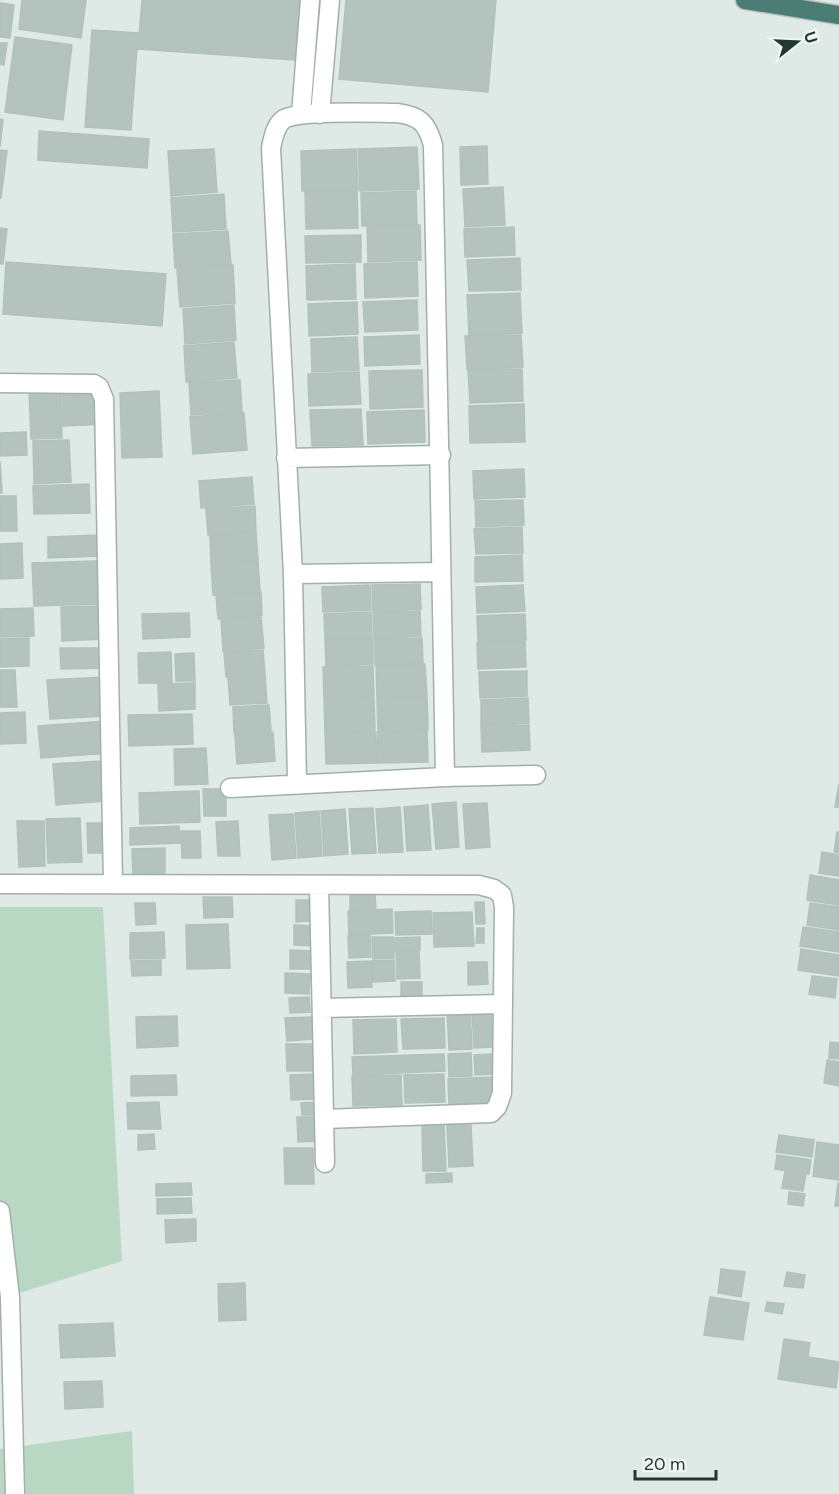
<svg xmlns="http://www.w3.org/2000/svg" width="839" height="1494" font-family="Figtree,sans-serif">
	<rect width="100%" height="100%" fill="#dfe9e5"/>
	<!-- green -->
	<path fill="#b9d8c3" d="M0,907H103L122,1261L0,1299Z
		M132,1431L134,1494H0V1449Z"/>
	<!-- building -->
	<path fill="#b4c3be" stroke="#b2c1bc" stroke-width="1.5" d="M22,0H86L81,38L19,29Z
		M142,0H299L295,60L138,49Z
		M346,0H496L488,92L339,79Z
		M0,3L14,5L10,38L0,37Z
		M92,30L138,33L131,130L85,127Z
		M15,37L72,45L63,120L5,112Z
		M0,43H7L4,65L0,64Z
		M0,119L3,120L0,147Z
		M39,131L149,139L147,168L38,160Z
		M487,146L488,184L461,185L460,147Z
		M417,147L419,189L360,191L358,149Z
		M214,149L217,192L171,196L168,151Z
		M356,149L358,190L302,191L301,151Z
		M0,150L7,151L1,198H0Z
		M503,187L505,225L465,227L463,189Z
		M357,191L358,228L306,229L305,192Z
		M416,191L417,224L362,226L361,193Z
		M224,194L226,229L173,232L171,198Z
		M420,225L421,260L368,262L367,227Z
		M514,227L515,255L465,257L464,229Z
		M0,228L7,229L3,264H0Z
		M228,231L231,264L175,268L173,234Z
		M361,235V262L306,263L305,236Z
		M520,258L521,290L469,291L467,260Z
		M6,262L166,274L162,326L3,314Z
		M417,262L418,296L365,298L364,264Z
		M355,264L356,299L307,300L306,266Z
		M233,265L235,303L180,307L177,269Z
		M520,293L522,333L469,335L467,295Z
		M417,300L418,330L365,332L363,302Z
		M357,302L358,334L309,336L308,304Z
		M234,305L236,340L185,344L183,309Z
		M419,335L420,364L365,366L364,337Z
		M521,335L523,367L467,369L465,336Z
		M357,337L359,370L312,372L311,339Z
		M234,342L237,378L186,382L184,346Z
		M522,369L523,401L470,403L468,370Z
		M422,370L423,407L370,409L369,371Z
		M359,372L361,404L309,406L308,374Z
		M240,380L242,412L191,415L189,383Z
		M60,389L62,438L31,439L29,390Z
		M159,391L162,457L122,458L120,393Z
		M102,392L103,424L63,426L62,393Z
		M524,404L525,442L470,443L469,406Z
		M361,409L363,445L312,446L310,410Z
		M424,410L425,442L368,444L367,412Z
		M244,413L247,450L193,454L190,417Z
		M26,432L27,455L0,456V433Z
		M69,440L71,482L34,484L33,441Z
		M0,461L2,493H0Z
		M524,469L525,497L474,499L473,471Z
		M252,477L254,504L201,508L199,481Z
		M89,484L90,513L34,514L33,486Z
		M0,496H16L17,531H0Z
		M523,500L524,525L476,527L475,501Z
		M255,506L256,532L208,535L206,509Z
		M522,527L523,553L476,554L474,529Z
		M256,533L258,560L211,564L210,536Z
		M99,535L100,556L48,558V537Z
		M22,543L23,578L0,579V544Z
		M522,555L523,581L475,582V557Z
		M97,561L99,604L34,606L32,563Z
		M258,561L260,592L213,595L211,565Z
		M420,584L421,609L373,611L372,585Z
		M370,585L371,610L323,612L322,587Z
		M523,585L525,611L477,613L476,587Z
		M261,592L262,615L218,619L216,596Z
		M101,606L103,639L62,641L61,607Z
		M33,608L34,636L0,637V609Z
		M420,611L421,636L374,638L373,612Z
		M371,612L372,638L325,639L324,614Z
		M189,613L190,637L143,639L142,614Z
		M525,614L526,640L478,642L477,616Z
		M261,617L264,648L223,651L221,619Z
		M29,638V666L0,667V639Z
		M422,638L423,663L375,665V639Z
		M373,639V664L326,666L325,640Z
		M525,641L526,667L478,669L477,643Z
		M60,648H105V668L61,669Z
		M263,650L265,674L226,677L224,652Z
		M171,652L172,683H139L138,653Z
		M194,653L195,681H176L175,654Z
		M425,664L427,696L377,698L376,666Z
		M373,666L374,697L324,699L323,667Z
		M0,670H15L17,707H0Z
		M527,671V696L480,698L479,672Z
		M265,675L267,703L230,705L228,677Z
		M103,677L106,716L50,719L47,680Z
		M195,683V709L159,711L158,684Z
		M427,697L428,729L378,731L377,699Z
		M374,698L375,730L325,731L324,699Z
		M528,698L529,723L481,725V700Z
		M269,705L271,731L234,734L233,707Z
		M25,712L26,743L0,744V713Z
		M192,714L193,744L129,746L128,715Z
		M107,721L110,753L41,758L38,726Z
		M529,725L530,750L482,752L481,726Z
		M427,730L428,762L378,763L377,732Z
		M375,731L377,763L326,764L325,732Z
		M273,732L275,761L237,764L235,735Z
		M206,748L208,784L175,785L174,749Z
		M102,761L105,801L56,805L53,764Z
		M839,784V807H835Z
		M203,789H226V816H204Z
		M199,791L200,822L140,824L139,793Z
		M456,802L459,847L436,849L432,804Z
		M487,803L490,847L466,849L463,804Z
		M428,805L431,850L407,851L404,807Z
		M400,807L403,852L379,853L376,809Z
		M373,808L376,853L352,854L349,809Z
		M345,809L348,854L324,856L321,811Z
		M319,811L322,856L298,858L295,813Z
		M293,814L296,858L272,860L269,815Z
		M80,818L82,862L48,863L46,819Z
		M17,821H44L45,866L19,867Z
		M238,821L240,856H218L216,822Z
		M87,823H107V853H88Z
		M179,826L180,843L130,845V828Z
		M181,831H200L201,858H182Z
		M837,832H839V853L834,852Z
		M165,848V873L133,875L132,849Z
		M822,852L839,855V876L819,873Z
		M810,875L839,880V905L807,900Z
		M350,894H375L376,909L350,910Z
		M203,897H232L233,917L204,918Z
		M296,900H309V921L296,922Z
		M475,902H484L485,924H476Z
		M135,903H155L156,924L136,925Z
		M810,903L839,907V930L807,925Z
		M392,909L393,933L349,935L348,911Z
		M431,911L432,934L396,935L395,912Z
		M472,912L474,946L434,947L433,913Z
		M228,924L230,968L187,969L186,925Z
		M294,925L314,926V946L294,945Z
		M803,927L839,932V952L800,946Z
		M477,928H484V943H476Z
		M164,932L165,958L130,959V933Z
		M370,935L371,957L349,958L348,936Z
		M372,937H393L394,958L373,959Z
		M420,937V950L395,951V938Z
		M801,949L839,955V976L798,970Z
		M290,950L310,951V969H290Z
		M419,951L420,978L397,979L396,952Z
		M161,960V975L132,976L131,961Z
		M394,960L395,981L373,982L372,961Z
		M371,961L372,987L348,988L347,962Z
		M468,962H487L488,984L468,985Z
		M285,973L310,974L309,994L285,993Z
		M812,976L837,979L835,998L809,994Z
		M401,982H422V996H401Z
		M309,997L310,1012L290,1013L289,998Z
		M470,1010L472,1049L449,1050L447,1011Z
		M491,1011L493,1047L474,1048L472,1012Z
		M177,1016L178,1046L137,1048L136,1017Z
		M313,1017L314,1039L287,1041L285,1018Z
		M444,1018L445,1048L403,1049L401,1019Z
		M396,1019L397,1052L354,1054L353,1020Z
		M830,1042L839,1043V1059L829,1058Z
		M286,1044H314L315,1071H287Z
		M471,1053L472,1076L449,1077L448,1054Z
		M444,1054L445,1071L353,1075L352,1057Z
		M493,1054L494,1074L475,1075L474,1055Z
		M827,1060L839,1062V1086L824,1083Z
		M315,1074L316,1099L291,1100L290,1075Z
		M444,1074L445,1102L405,1103L404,1075Z
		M176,1075L177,1095L131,1096V1076Z
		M401,1075L402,1105L353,1106L352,1076Z
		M494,1077L495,1106L449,1108L448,1079Z
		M159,1102L161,1129H128L127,1103Z
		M318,1102L319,1115H302L301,1103Z
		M297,1117H317L318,1141L298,1142Z
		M444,1124L446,1171H423L422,1125Z
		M447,1125H471L473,1166L449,1167Z
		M154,1134L155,1149L138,1150V1135Z
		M779,1135L814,1140L812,1157L776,1152Z
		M817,1142L839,1145V1180L813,1176Z
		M284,1148H313L314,1184H285Z
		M777,1155L811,1160L809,1174L775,1169Z
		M785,1171L806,1174L803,1191L782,1188Z
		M452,1173V1182L426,1183V1174Z
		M191,1183L192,1195L156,1196V1184Z
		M838,1183H839V1206H835Z
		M789,1192L805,1194L803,1206L788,1204Z
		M191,1198L192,1213L157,1214V1199Z
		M196,1219V1241L166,1243L165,1220Z
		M721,1269L745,1272L741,1297L718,1293Z
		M787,1272L805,1275L803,1288L784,1286Z
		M245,1283L246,1320L219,1321L218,1284Z
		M710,1297L749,1303L743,1340L704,1335Z
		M767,1302L784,1304L782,1314L765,1311Z
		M113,1323L115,1356L61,1358L59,1325Z
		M784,1339L810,1343L808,1357L839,1362L836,1388L778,1379Z
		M102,1381L103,1407L65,1409L64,1382Z"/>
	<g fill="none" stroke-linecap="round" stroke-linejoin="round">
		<defs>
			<path id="minor" d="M301,114L310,0
				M320,114L330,0
				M0,383L94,384L99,387L104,399L113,884
				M286,458L441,455
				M293,574L441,572
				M297,784L293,574L271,148C273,139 275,125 284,119C301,110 374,113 397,113C420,116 427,123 433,145C438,356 441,566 445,777
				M230,788L445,777L536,775
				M0,884L479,885L494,889L502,895L504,907L502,1093L497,1107L491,1113L324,1119
				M319,885L325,1163
				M322,1008L503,1004
				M0,1211L10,1297L15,1494"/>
			<path id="trunk" d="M745,0L839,15"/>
		</defs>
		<!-- minor casing -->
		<use href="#minor" stroke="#a2b0ac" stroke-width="21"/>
		<!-- trunk casing -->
		<use href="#trunk" stroke="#bcc3c2" stroke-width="21"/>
		<!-- minor -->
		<use href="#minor" stroke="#fff" stroke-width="18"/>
		<!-- trunk -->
		<use href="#trunk" stroke="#4c7d74" stroke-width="18"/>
	</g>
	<!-- north arrow -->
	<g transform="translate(797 42) rotate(72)" stroke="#eff6f2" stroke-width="4.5" paint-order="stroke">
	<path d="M0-4.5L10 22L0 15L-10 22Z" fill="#213732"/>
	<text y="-9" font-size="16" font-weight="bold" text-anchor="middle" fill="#213732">U</text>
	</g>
	<!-- scale -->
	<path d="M635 1470v9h81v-9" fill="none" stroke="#213732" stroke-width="3"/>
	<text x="644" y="1470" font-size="18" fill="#213732" stroke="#eff6f2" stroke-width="4.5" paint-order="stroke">20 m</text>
</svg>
